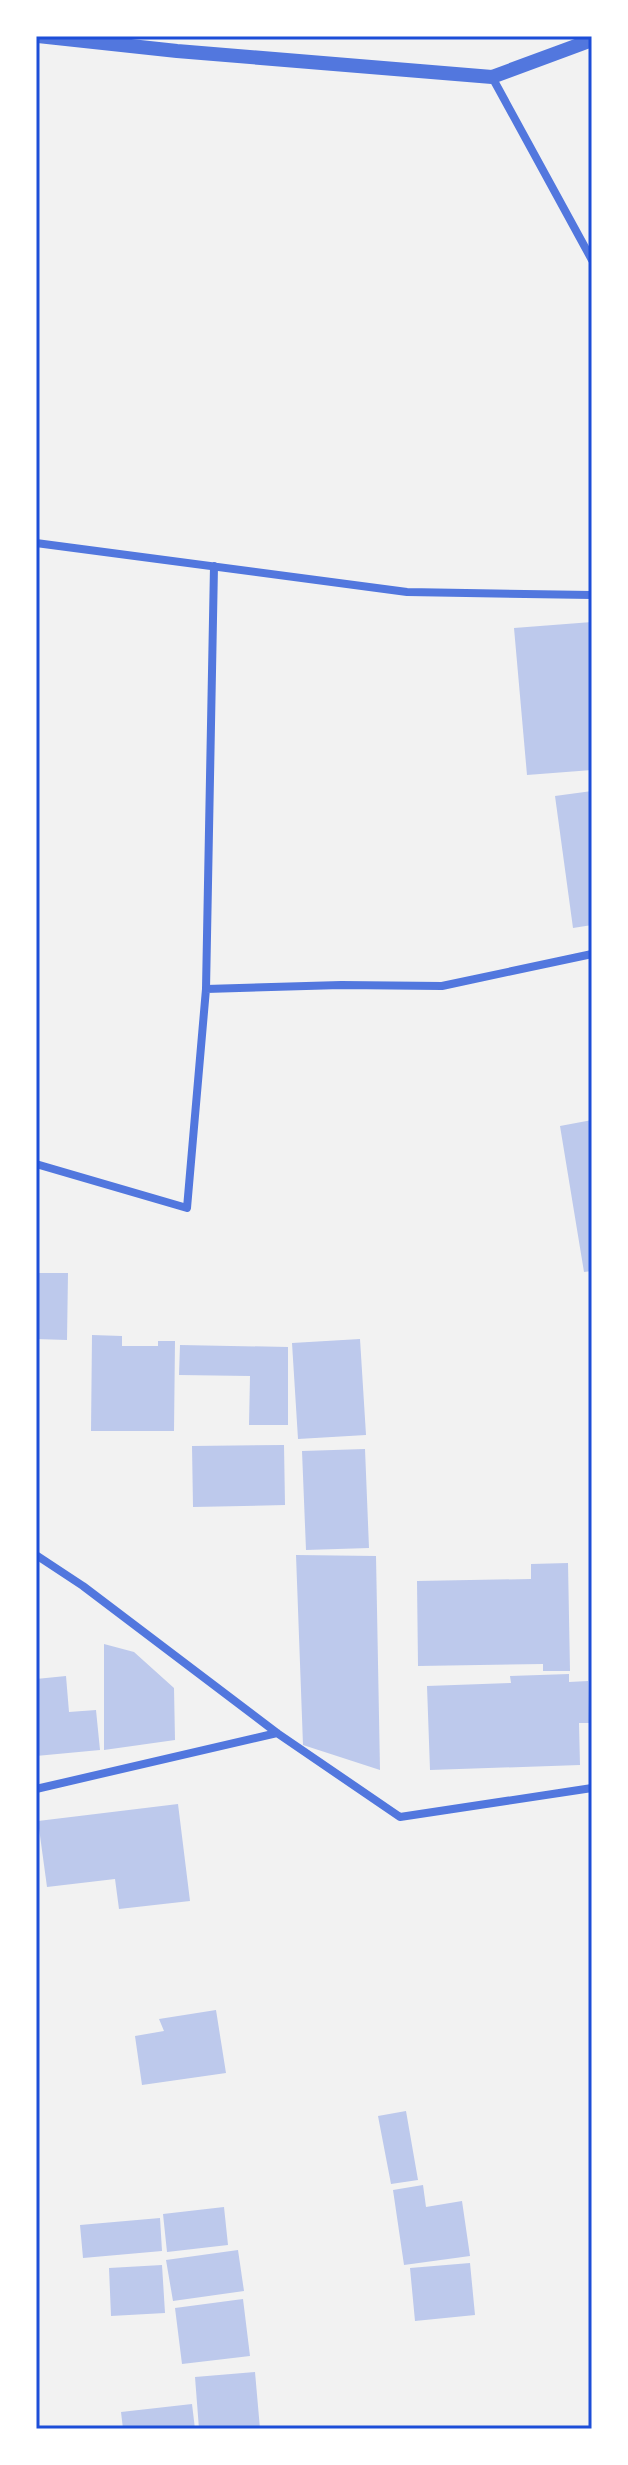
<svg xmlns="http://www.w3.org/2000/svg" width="628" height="2465" font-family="Quicksand,sans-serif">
	<rect width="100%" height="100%" fill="#f2f2f2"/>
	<!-- building -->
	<path fill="#bdc9ec" d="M592,622V770L527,775L514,628Z
		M592,791V925L573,928L555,796Z
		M592,1120V1271L584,1272L560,1126Z
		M36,1273H68L67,1340L36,1339Z
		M92,1335L122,1336V1346H158V1341H175L174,1431H91Z
		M360,1339L366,1435L298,1439L292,1343Z
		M180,1345L288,1347V1425H249L250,1376L179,1375Z
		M284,1445L285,1505L193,1507L192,1446Z
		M365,1449L369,1548L306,1550L302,1451Z
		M296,1555L376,1556L380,1770L303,1745Z
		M568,1563L570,1671H543V1664L418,1666L417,1581L531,1579V1564Z
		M104,1644L134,1652L174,1688L175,1740L104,1750Z
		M569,1674V1682L588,1681L589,1723H579L580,1765L430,1770L427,1686L511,1683L510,1676Z
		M66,1676L69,1712L96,1710L100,1750L36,1756V1679Z
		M178,1804L190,1901L119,1909L115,1879L47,1887L38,1821Z
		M216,2010L226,2073L142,2085L135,2036L164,2031L159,2019Z
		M406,2111L418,2180L391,2184L378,2116Z
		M423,2185L426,2207L462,2201L470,2256L404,2265L393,2190Z
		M224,2207L228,2245L167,2252L163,2214Z
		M160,2218L162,2251L83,2258L80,2225Z
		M238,2250L244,2291L173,2301L166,2260Z
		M470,2263L475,2315L415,2321L410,2268Z
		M162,2265L165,2313L111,2316L109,2268Z
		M243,2299L250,2356L182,2364L175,2308Z
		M255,2372L260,2429H199L195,2377Z
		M192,2404L195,2429H123L121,2412Z"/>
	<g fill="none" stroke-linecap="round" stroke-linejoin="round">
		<!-- minor -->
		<path stroke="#5277de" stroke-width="8" d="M492,77L592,260
			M36,543L407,592L592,595
			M206,989L341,985L442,986L592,954
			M36,1164L187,1208L206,989L214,566
			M36,1555L83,1586L277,1733L400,1817L592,1788
			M36,1789L277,1733"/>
		<!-- tertiary -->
		<path stroke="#5277de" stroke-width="14" d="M38,36L177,51L492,77L592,40"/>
	</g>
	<!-- border -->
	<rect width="628" height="2465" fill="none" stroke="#ffffff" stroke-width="76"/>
	<rect x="38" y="38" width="552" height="2389" fill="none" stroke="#1d4ed8" stroke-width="3"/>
</svg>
